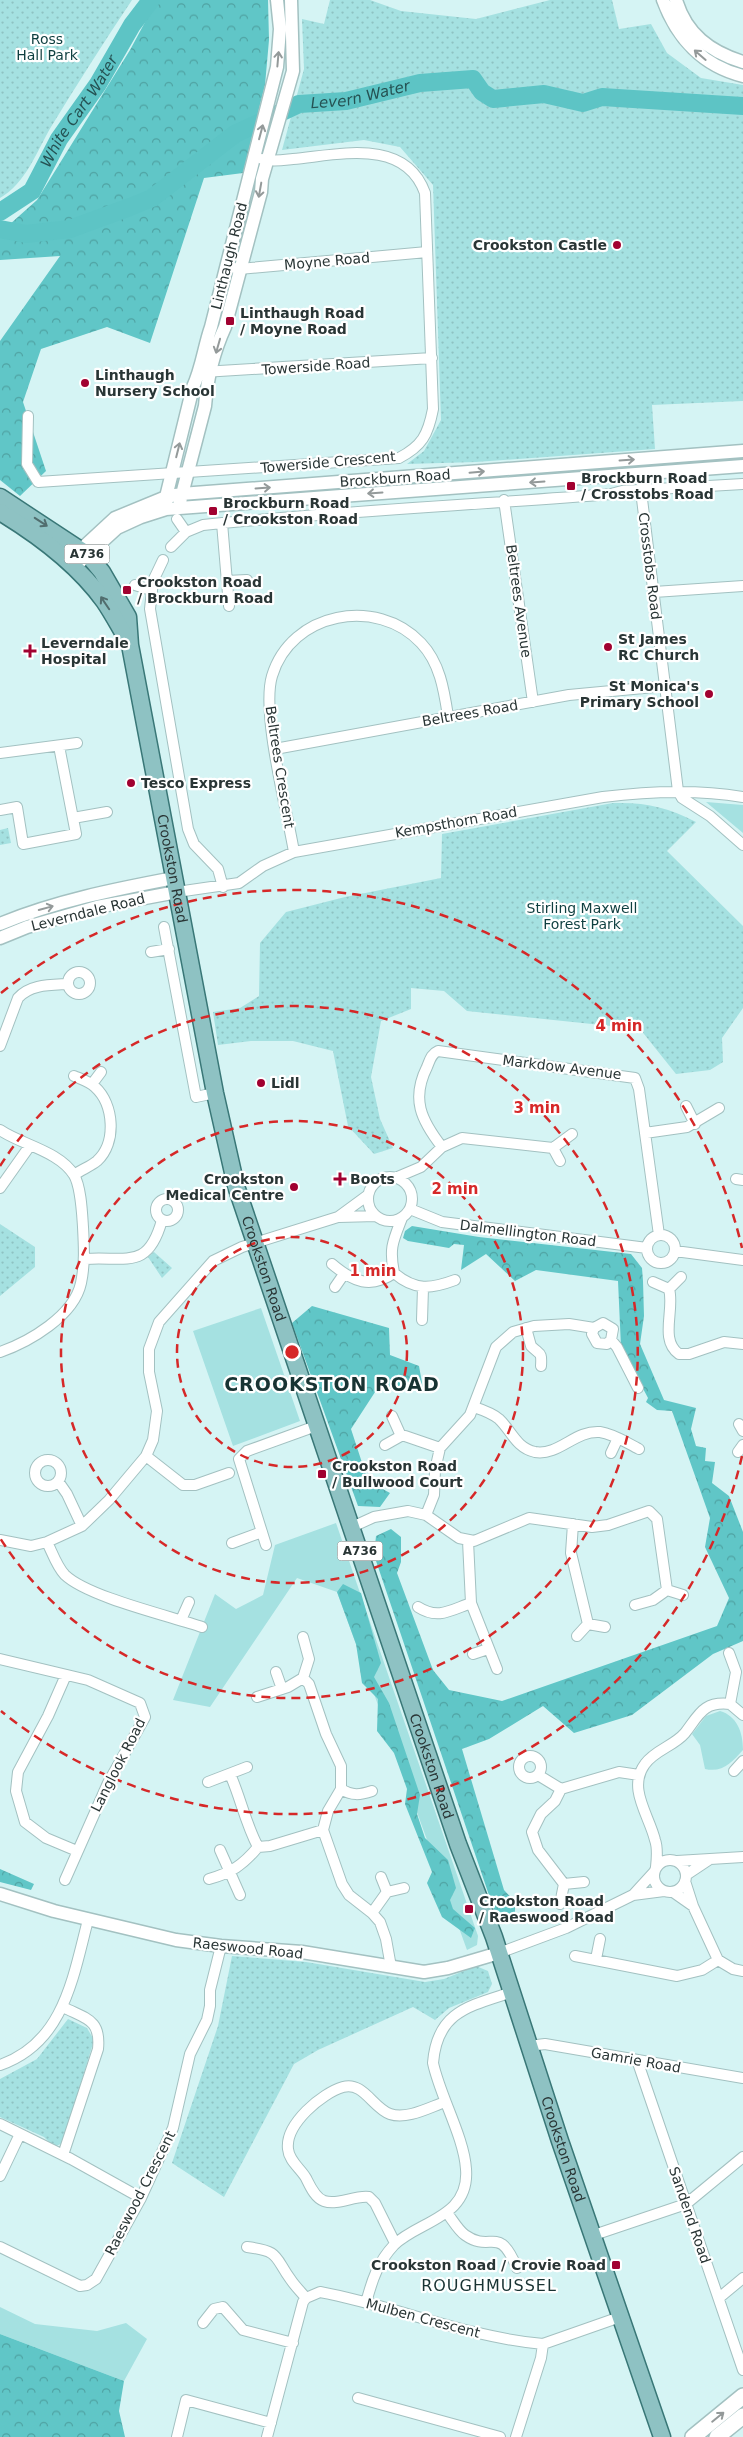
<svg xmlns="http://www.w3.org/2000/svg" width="743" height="2437" font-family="'DejaVu Sans',sans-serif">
	<defs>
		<pattern id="forest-crowns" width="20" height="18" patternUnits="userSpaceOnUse" patternTransform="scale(1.25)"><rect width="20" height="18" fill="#60c6c7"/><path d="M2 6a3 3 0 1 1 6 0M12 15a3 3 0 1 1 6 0" fill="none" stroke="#4fa2a2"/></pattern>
		<pattern id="park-dots" width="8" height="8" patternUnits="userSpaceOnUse" patternTransform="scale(1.25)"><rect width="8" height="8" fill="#a5e1e1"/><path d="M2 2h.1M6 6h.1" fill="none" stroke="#8ec2c2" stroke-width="1.8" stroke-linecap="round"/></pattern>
	</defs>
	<rect width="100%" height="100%" fill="#d5f4f4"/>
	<!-- green -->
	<path fill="#a5e1e1" d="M706,802L743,805V833Z
		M261,1308L300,1421L233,1446L193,1331Z
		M336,1523L478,1936L477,1945L467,1950L337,1592L297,1578L210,1707L173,1700L215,1594L236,1609L263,1595L275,1545Z
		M720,1711C737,1716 743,1732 743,1750C732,1762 723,1773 705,1769L700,1745L692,1734L706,1716Z
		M0,2307L35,2324L97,2331L126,2323L147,2339L124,2381L0,2334Z"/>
	<!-- forest -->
	<path fill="url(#forest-crowns)" d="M157,0H268L269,40L265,85L243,173L204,178L150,343L107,327L41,349L23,402L46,471L20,496L0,480V341L60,256L0,260V233L37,200L130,50Z
		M412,1226L479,1237L631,1254L642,1268L643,1281L644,1316L640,1344L664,1400L696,1408L691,1429L696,1446L706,1448L705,1461L715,1462L712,1483L729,1496L743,1532V1641L713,1654L632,1715L574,1733L543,1706L489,1739L462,1749L504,1890L515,1902V1918L504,1922L494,1910L374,1555L376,1536L391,1529L401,1537V1562L397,1573L433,1670L449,1690L502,1701L717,1626L729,1598L705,1547L710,1518L672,1411L657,1410L646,1402L648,1398L621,1347L618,1281L536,1270L515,1281L486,1254L461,1270L464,1245L454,1244L449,1248L408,1241L403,1238L405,1231Z
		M312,1306L389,1328L390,1355L419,1366L423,1388L377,1389L351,1429L368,1481L390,1493L380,1507L358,1506L292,1323Z
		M343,1584L361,1593L381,1663L374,1677L389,1703L420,1795L417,1814L425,1838L448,1860L456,1888L450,1900L453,1909L475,1928L471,1938L442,1917L427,1883L432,1872L405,1804L407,1789L394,1753L377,1731L378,1699L362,1683L356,1644L337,1592Z
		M0,1869L34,1884L31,1890L0,1882Z
		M0,2334L124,2381L119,2411L125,2437H0Z"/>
	<!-- park -->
	<path fill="url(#park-dots)" d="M0,0H132C104,42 77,84 51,127C37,151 26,183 0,198Z
		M330,0H370L401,11L476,19L550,0H612L619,29L651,24L667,53L701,78L743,85V401L652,405L655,449L476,462L407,464L424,451L441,420L433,185L400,147L364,140L282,150L304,69L302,19L324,24Z
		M613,803C646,802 667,807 696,822L667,851L743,926V1008L722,1038L723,1062L710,1070L676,1074L640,1029L467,1011L444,991L411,988V1009L381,1021L371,1077L380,1119L393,1148L374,1154L348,1126L333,1051L293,1041H251L218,1045L213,1012L240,1008L259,996L260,943L286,912L345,897L441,878L442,834Z
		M8,828L11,843L0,845V830Z
		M0,1224L35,1247V1267L0,1296Z
		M154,1252L172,1268L162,1278L148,1257Z
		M232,1956L306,1962L425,1982L444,1979L476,1966L488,1971L492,1984L488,1992L449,2008L435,2020L413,2007L318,2050L294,2064L224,2197L172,2163L218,2026Z
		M68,2019L87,2028L94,2040L63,2143L54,2147L44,2137L0,2117V2079L37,2059Z"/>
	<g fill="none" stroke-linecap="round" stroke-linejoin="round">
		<!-- river -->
		<g stroke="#5dc4c5" stroke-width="18">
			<path id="s1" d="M0,212L32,191L59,139L98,84L132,25L151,0"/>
			<path id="s2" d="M0,229L26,234L70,229L130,207L152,198L235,134L299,104L346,101L420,83L473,79L482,92L493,99L544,94L583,103L602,97L743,106"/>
		</g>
		<defs>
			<path id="minor" d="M226,266L239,269L427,252
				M203,372L432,358
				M28,416L27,464L38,482L399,458C422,446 428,435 433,409L425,193C405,137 338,155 293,159C283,160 272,162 262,159
				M641,491L678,791L682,798L710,816L743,845
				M504,500L533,702
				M177,519L186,532
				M222,523L229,606
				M171,547L186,532L203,525C339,511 475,505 611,494L622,491L743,484
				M163,560L153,581L150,609L188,829L194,844L218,869L223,887
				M227,581L247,580
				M135,585L151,590
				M654,592L743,586
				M275,749L569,695L665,686
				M0,753L77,743
				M0,810L17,807L23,844L76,834L59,746
				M73,818L107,812
				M294,852C287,810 261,713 272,676C291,612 377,596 421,643C440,663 444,690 448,716
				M177,892L239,883L263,866L294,852L603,797C650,791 696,789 743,797
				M164,927L196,1097L215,1093
				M151,952L169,949
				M68 983a11 11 0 1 1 22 0a11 11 0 1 1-22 0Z
				M0,1046L18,998C30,984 51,985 68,984
				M92,1084L101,1072
				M686,1106L695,1124
				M0,1130C22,1145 59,1151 74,1175C81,1187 82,1212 83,1227C84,1246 85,1264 81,1283C74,1316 29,1342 0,1352
				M645,1133L687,1127L719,1108
				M442,1147C421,1120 411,1099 427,1067C430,1060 431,1054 438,1051L635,1078L639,1089L659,1235
				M553,1148L560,1161
				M74,1175C81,1170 91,1166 97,1161C117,1143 114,1104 95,1087C90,1082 81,1079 74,1076
				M368 1199a22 22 0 1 1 44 0a22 22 0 1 1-44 0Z
				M395,1178L421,1167L442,1147L462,1138L553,1148L572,1134
				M736,1179L743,1180
				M0,1188L29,1147
				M156 1210a11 11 0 1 1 22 0a11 11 0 1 1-22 0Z
				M410,1209L442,1222L647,1248
				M339,1217L376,1216
				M402,1218C393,1241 389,1248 394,1273C415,1291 431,1289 455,1280
				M647 1249a14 14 0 1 1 28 0a14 14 0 1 1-28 0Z
				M675,1251L743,1260
				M85,1259C126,1256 148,1271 162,1220
				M332,1264C353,1282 371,1289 394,1273
				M653,1282L669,1289C675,1309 659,1340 679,1354H689L724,1342L743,1344
				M335,1287L344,1274
				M669,1289L681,1277
				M422,1320L423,1288
				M526,1328L531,1346C540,1355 542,1351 541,1366
				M611,1340L617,1347L638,1388
				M474,1407C483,1410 492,1413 499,1419C511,1430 516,1448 535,1452C559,1456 575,1430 600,1432C614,1434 627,1443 639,1449
				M392,1416L401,1436
				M739,1424L743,1431
				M385,1445L401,1436H405L440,1448
				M738,1452L743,1445
				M611,1453L618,1438
				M146,1456L183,1485H195L229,1473
				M35 1473a13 13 0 1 1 26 0a13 13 0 1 1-26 0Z
				M58,1481L67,1494L82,1526
				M426,1515L434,1495L435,1470L440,1448L470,1415L496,1347L513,1332L534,1326L569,1324L594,1328L603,1323L613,1329L611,1340L607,1344L597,1343L592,1334L594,1328
				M573,1524L571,1553L588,1624
				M352,1527L374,1517L408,1511L426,1515L459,1538L474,1541L529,1518L592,1527L608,1525L649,1511L657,1519L667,1590L653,1600L635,1605
				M0,1540L31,1546L47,1542L82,1526L109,1500L146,1456L153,1440L157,1411L149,1372V1349L159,1322L213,1261L242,1247L338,1217L368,1195
				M468,1541L471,1603L497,1669
				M47,1542C52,1552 57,1567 65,1575C88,1597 170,1616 202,1627
				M232,1543L262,1532
				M266,1545L239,1459L247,1451L316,1426
				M667,1590L683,1595
				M418,1607C438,1620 451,1610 471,1603
				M181,1620L189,1602
				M577,1636L588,1624L605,1627
				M303,1637L309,1659L303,1678
				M473,1654L488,1649
				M0,1659L88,1680L140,1703L145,1717L108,1783L65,1880
				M276,1672L282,1689
				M66,1675L48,1716L18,1772L16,1791L25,1822L46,1838L77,1851
				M257,1697L288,1687L303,1678L309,1684L326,1734L341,1766V1789L328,1811L323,1830L342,1884L349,1895L372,1913L380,1922L386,1939L391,1967
				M730,1704L743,1715
				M519 1767a11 11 0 1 1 22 0a11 11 0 1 1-22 0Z
				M734,1771L743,1761
				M230,1774C241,1799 245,1822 258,1847L270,1846L323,1830
				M538,1775L561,1789
				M208,1782L247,1767
				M341,1789C352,1796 360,1795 372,1791
				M220,1850L240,1895
				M654 1876a16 16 0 1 1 32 0a16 16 0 1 1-32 0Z
				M677,1861L743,1857
				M656,1867C657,1858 658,1848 655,1840C649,1815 627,1788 645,1764C655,1750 674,1746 685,1733C699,1715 703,1701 730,1704L736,1672L729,1653
				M654,1872L633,1895L664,1891
				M686,1875L710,1859
				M381,1877L387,1892
				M209,1879C231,1873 243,1865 258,1847
				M564,1884L538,1850L532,1832L541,1814L555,1801L561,1789L619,1772L639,1775
				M673,1892L693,1906L685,1881
				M560,1904L564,1884L584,1882
				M693,1906L718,1960L733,1969L743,1971
				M372,1913L387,1892L404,1888
				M499,1953L566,1928L633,1895
				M575,1956L677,1976L702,1970L718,1960
				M596,1959L600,1939
				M529,2046L545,2044L743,2078
				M637,2060L743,2370
				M0,2065C64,2043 73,1977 88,1920
				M0,2124L71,2159L141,2198
				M63,2155L98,2049C101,2019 86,2019 63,2007
				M0,2176L20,2134
				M447,2213C452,2219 458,2230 465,2235C492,2254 498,2223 517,2268
				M594,2235L686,2204L743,2157
				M395,2243L375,2203L369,2197C354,2195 338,2206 324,2201C315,2198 310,2186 306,2178C300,2168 289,2161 288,2149C285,2124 322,2093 343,2087C363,2081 373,2108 390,2114C407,2120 430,2107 445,2102
				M0,2247L80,2286L87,2285L96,2279L141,2198L173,2128L190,2054L207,2020L210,2006V1990L221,1946
				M247,2247C281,2251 274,2257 291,2280C295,2286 301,2292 306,2298
				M719,2298L743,2278
				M366,2303C372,2280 378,2262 394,2245C418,2221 470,2218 466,2169C464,2137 440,2096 433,2063C437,2011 470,2006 512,1992
				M203,2323L214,2309L223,2307L243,2330L293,2343
				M358,2398L500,2437
				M177,2437L186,2400L271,2423
				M267,2437L303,2302L306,2298L320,2292C395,2306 466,2337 543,2344
				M516,2437L541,2358L543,2344L620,2317"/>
			<path id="tertiary" d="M663,0C677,38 703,66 743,76
				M676,0C686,34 710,52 743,62
				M180,502L205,406C207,380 214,351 225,327L261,192L262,179L293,71L291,0
				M166,504V497L193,387C202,368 204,347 211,327L277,67L280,29L277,0
				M75,555L115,518L166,497L181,494L743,451
				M81,561L117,528L141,517L166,509L743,466
				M0,924C55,901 116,889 174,878
				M0,938L27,927L97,907L177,892
				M0,1894L54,1911L176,1940L221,1946L302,1952L424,1972L448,1968L499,1953"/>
			<path id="secondary" d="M693,2437L743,2396
				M717,2437L743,2416"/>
			<g id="primary">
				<path id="s3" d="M0,497L88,555L102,572L128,617L130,645L215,1093L236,1186L458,1844L494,1937L560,2141L662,2437"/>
				<path d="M0,512C38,535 78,565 104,601C113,614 120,628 128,641"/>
			</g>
		</defs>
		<!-- minor casing -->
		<use href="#minor" stroke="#a3c1c1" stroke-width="12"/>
		<!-- tertiary casing -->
		<use href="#tertiary" stroke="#a3c1c1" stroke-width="15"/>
		<!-- secondary casing -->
		<use href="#secondary" stroke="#a3c1c1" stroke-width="18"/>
		<!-- primary casing -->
		<use href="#primary" stroke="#397777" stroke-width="19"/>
		<!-- minor -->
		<use href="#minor" stroke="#fff" stroke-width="10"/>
		<!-- tertiary -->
		<use href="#tertiary" stroke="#fff" stroke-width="12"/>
		<!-- secondary -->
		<use href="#secondary" stroke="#fff" stroke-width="15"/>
		<!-- primary -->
		<use href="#primary" stroke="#8ec2c3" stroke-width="16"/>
	</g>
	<!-- one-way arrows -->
	<defs><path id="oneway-shaft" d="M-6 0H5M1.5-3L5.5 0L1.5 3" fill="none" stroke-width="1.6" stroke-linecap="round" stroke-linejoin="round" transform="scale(1.25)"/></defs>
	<g stroke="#949a9a">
		<use href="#oneway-shaft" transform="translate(700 55) rotate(-139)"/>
		<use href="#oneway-shaft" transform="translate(278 59) rotate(-85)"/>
		<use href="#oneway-shaft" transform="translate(261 132) rotate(-75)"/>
		<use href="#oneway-shaft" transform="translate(260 190) rotate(100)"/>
		<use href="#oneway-shaft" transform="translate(218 346) rotate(106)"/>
		<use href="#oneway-shaft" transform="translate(178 450) rotate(-76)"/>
		<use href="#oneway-shaft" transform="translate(627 460) rotate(-4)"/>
		<use href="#oneway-shaft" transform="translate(477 472) rotate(-5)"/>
		<use href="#oneway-shaft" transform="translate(537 482) rotate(176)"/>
		<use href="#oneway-shaft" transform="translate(263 488) rotate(-4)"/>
		<use href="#oneway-shaft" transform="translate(375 493) rotate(176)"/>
		<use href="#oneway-shaft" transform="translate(46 908) rotate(-15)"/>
		<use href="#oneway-shaft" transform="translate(718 2417) rotate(-39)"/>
	</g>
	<g stroke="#516d6e">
		<use href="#oneway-shaft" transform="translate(41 522) rotate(33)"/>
		<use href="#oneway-shaft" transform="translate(105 603) rotate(-124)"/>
	</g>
	<!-- distance rings -->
	<g fill="none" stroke="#d62828" stroke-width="2.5" stroke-dasharray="9 6">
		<circle cx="292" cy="1352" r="115"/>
		<circle cx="292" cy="1352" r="231"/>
		<path d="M0 1166A346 346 0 1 1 0 1538"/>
		<path d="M742 1456A462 462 0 0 1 1 1711M1 993A462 462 0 0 1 742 1248"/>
	</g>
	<!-- markers -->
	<g fill="#a10130" stroke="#fff" stroke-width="2">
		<circle cx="617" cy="245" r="5"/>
		<rect x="225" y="316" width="10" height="10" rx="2.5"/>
		<circle cx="85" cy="383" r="5"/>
		<rect x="566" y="481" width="10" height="10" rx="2.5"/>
		<rect x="208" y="506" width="10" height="10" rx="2.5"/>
		<rect x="122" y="585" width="10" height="10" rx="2.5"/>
		<circle cx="608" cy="647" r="5"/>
		<path d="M27.5 643.5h5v5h5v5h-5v5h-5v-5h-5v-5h5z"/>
		<circle cx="709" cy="694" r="5"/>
		<circle cx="131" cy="783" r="5"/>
		<circle cx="261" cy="1083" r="5"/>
		<path d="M337.5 1171.5h5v5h5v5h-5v5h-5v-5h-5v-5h5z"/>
		<circle cx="294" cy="1187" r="5"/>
		<rect x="317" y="1469" width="10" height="10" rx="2.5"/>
		<rect x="464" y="1904" width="10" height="10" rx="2.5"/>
		<rect x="611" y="2260" width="10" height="10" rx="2.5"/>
	</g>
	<g text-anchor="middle" stroke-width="4.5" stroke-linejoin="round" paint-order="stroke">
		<!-- shield labels -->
		<g fill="#fff" stroke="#697272" stroke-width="1">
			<rect x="64.5" y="544.5" width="45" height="19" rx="4"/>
			<rect x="337.5" y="1541.5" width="45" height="19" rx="4"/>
		</g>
		<g font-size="12" font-weight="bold" fill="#293535">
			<text x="87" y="558">A736</text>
			<text x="360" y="1555">A736</text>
		</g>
		<!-- park labels -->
		<g font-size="14" fill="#0f3f40" stroke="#fff">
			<text x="47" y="44">Ross<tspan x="47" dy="16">Hall Park</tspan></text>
			<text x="582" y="913">Stirling Maxwell<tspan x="582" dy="16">Forest Park</tspan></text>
		</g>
		<!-- poi labels -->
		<g font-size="14" font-weight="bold" fill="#293535" stroke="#fff" text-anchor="start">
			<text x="607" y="250" text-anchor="end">Crookston Castle</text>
			<text x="240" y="318">Linthaugh Road<tspan x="240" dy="16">/ Moyne Road</tspan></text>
			<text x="95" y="380">Linthaugh<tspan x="95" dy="16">Nursery School</tspan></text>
			<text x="581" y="483">Brockburn Road<tspan x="581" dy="16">/ Crosstobs Road</tspan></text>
			<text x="223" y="508">Brockburn Road<tspan x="223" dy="16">/ Crookston Road</tspan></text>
			<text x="137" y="587">Crookston Road<tspan x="137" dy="16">/ Brockburn Road</tspan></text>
			<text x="618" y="644">St James<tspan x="618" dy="16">RC Church</tspan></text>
			<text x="41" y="648">Leverndale<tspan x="41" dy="16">Hospital</tspan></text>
			<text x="699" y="691" text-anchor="end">St Monica's<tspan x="699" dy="16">Primary School</tspan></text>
			<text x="141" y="788">Tesco Express</text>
			<text x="271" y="1088">Lidl</text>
			<text x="284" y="1184" text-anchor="end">Crookston<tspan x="284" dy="16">Medical Centre</tspan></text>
			<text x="350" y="1184">Boots</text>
			<text x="332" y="1471">Crookston Road<tspan x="332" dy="16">/ Bullwood Court</tspan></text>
			<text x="479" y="1906">Crookston Road<tspan x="479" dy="16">/ Raeswood Road</tspan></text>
			<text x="606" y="2270" text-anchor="end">Crookston Road / Crovie Road</text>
		</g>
		<!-- street labels -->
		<g font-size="14" fill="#293535" stroke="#fff">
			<text transform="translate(229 256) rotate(-76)" y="5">Linthaugh Road</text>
			<text transform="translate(327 261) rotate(-5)" y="5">Moyne Road</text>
			<text transform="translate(316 366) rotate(-4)" y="5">Towerside Road</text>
			<text transform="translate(328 462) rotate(-5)" y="5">Towerside Crescent</text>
			<text transform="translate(395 478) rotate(-4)" y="5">Brockburn Road</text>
			<text transform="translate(650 566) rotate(83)" y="5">Crosstobs Road</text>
			<text transform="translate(519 601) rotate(82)" y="5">Beltrees Avenue</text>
			<text transform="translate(470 713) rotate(-10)" y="5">Beltrees Road</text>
			<text transform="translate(280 767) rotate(81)" y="5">Beltrees Crescent</text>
			<text transform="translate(456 822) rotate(-10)" y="5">Kempsthorn Road</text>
			<text dy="5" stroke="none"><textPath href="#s3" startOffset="435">Crookston Road</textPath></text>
			<text transform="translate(88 912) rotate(-14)" y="5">Leverndale Road</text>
			<text transform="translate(562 1067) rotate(7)" y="5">Markdow Avenue</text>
			<text transform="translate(528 1233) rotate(7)" y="5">Dalmellington Road</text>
			<text dy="5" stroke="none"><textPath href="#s3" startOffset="846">Crookston Road</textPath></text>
			<text transform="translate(118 1765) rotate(-63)" y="5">Langlook Road</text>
			<text dy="5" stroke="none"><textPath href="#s3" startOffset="1371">Crookston Road</textPath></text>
			<text transform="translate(248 1948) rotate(6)" y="5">Raeswood Road</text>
			<text transform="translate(636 2060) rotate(10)" y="5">Gamrie Road</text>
			<text dy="5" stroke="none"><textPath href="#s3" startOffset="1776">Crookston Road</textPath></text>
			<text transform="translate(140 2193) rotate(-63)" y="5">Raeswood Crescent</text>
			<text transform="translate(690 2215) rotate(71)" y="5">Sandend Road</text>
			<text transform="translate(423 2318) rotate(15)" y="5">Mulben Crescent</text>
		</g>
		<!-- water labels -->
		<g font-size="15" font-style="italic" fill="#255253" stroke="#fff">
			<text dy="5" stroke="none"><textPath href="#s2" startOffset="396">Levern Water</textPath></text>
			<text dy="5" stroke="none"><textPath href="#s1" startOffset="131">White Cart Water</textPath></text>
		</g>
		<!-- quarter labels -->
		<g font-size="16" letter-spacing="1" fill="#183333" stroke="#fff">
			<text x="489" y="2291">ROUGHMUSSEL</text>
		</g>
		<!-- district labels -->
		<g font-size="19" font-weight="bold" letter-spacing="1" fill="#183333" stroke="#fff">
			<text x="332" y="1391">CROOKSTON ROAD</text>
		</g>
	</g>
	<circle cx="292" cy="1352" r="8" fill="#d62828" stroke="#fff" stroke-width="2.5"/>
	<g font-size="15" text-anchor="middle" font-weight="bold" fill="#d62828" stroke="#fff" stroke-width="4.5" stroke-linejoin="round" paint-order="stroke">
		<text x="619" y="1031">4 min</text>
		<text x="537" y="1113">3 min</text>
		<text x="455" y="1194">2 min</text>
		<text x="373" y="1276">1 min</text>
	</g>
</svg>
